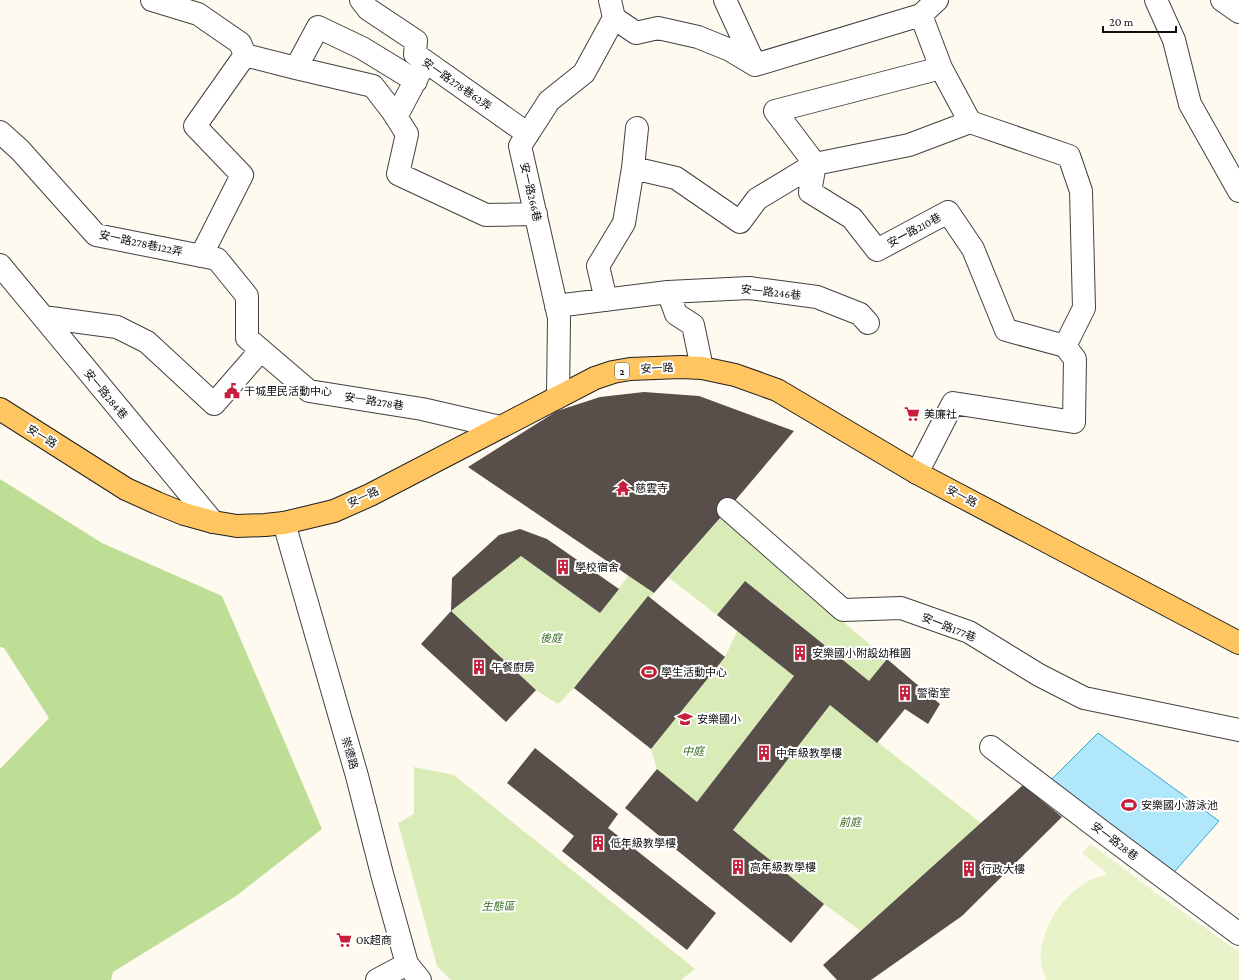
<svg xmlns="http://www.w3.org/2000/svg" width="1239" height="980" font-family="'Crimson Pro','Noto Sans TC',serif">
	<rect width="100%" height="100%" fill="#fffaf0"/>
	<!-- green -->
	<path fill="#d9ecb7" d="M721,518L887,659L869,681L745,581L717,615L668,577Z
		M521,556L600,613L629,575L654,593L574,688L558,704L536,690L451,611Z
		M737,631L794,676L697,802L657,769L651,749L725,657Z
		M830,705L981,823L861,931L824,904L733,830Z
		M414,767L454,775L695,969L681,980H451L437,966L398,823L414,814Z"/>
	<!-- forest -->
	<path fill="#bfde95" d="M0,479L102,543L222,596L322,829L236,896L113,972L111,980H0V769L49,718L4,648L0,647Z"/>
	<!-- pitch -->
	<path fill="#e9f3c9" d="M1091,844L1156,893L1239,952V980H1046C1044,975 1042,970 1041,965C1038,934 1057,902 1083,884C1090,879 1099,877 1108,874L1082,853Z"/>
	<!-- water -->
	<path fill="#b1e7fa" stroke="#34a8d5" d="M1098,733L1219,821L1161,887L1042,789Z"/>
	<!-- building -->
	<path fill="#584e4a" d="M644,392L699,396L794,431L728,509L654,593L468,467L557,411L600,397Z
		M520,529L547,539L619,589L600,613L521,556L451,611L452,578L499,535Z
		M745,581L869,681L887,659L940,704L928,724L905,709L877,743L830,705L733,830L824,904L791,943L625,808L657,769L697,802L794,676L717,615Z
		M648,596L725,657L651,749L574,688Z
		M451,611L536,690L506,722L421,644Z
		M535,748L618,814L608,828L716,913L687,950L562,851L574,836L507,783Z
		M1023,785L1062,817L962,916L871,980H837L823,965Z"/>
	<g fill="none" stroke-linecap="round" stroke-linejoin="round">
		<defs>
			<path id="minor" d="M152,0L198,14L240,43L245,55L296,68L373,86L393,112L407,134L398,174L486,215L536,214
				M361,0L368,9L416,41L415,54L528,134
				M725,0L755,65
				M1156,0L1174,40L1190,104L1239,191
				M1222,0L1239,12
				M614,18L636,33L658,28L698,37L730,50L755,65
				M755,65L921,15
				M296,68L318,27L362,48L416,81
				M941,68L775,111L815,164L810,192L852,218L877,250L948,212L973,249L1006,330L1065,346
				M396,117L422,68
				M0,132L20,150L96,235L217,259L247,296V338L309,391L422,409L500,427
				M633,168L676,178L740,222L757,199L815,164L909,145L970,122
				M201,256L242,175L195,126L245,55
				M0,265L213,522
				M668,292L749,288L817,297L860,314L868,323
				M606,300L598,266L624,223L633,168L637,128
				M556,306L668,292L676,314L693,325L702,368
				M43,317L117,327L147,342L214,404L261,350
				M558,397L559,318L520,146L549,101L584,73L614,18L610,0
				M917,473L953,403L1074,422L1075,359L1065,346L1084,308L1081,191L1069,156L970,122L941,68L921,15L937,0
				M728,509L843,610L901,608L969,632L1039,675L1084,698L1239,730
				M284,523L357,776L382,874L407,964L420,980
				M991,747L1100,830L1239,934
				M377,980L407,964"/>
			<path id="major" d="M0,409L126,489L157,503L184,514L213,522L237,526L265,525L284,523L334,511L370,495L595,378L613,372L630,369L681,367L702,368L735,375L777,390L917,473L1239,643"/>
		</defs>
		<!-- minor casing -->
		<use href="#minor" stroke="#414141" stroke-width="24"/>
		<!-- major casing -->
		<use href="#major" stroke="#1f1f1f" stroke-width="24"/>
		<!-- minor -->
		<use href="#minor" stroke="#fff" stroke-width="22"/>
		<!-- major -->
		<use href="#major" stroke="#ffc560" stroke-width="22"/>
	</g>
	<!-- icons -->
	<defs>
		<symbol id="civic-bare" viewBox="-9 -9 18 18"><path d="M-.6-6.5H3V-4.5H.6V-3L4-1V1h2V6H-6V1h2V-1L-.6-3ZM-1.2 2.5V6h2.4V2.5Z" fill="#c71e3b" stroke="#fff" stroke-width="2.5" paint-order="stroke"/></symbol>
		<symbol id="supermarket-bare" viewBox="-9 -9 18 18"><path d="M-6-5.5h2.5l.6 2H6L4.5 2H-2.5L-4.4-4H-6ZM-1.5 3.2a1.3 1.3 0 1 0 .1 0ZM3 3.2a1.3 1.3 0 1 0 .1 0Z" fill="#c71e3b" stroke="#fff" stroke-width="2.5" paint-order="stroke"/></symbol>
		<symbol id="temple-bare" viewBox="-9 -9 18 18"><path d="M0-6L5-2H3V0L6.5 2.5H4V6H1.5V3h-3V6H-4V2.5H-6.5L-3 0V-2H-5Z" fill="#c71e3b" stroke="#fff" stroke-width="2.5" paint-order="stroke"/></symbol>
		<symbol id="building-bare" viewBox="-9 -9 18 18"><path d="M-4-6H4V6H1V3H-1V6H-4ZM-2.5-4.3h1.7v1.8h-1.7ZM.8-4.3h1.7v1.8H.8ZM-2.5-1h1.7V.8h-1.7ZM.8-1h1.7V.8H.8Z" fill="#c71e3b" stroke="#fff" stroke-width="2.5" paint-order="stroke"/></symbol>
		<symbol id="stadium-bare" viewBox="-9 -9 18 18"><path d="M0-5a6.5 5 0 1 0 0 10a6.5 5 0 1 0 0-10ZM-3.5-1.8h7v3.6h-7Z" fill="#c71e3b" stroke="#fff" stroke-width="2.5" paint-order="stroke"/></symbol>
		<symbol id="school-bare" viewBox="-9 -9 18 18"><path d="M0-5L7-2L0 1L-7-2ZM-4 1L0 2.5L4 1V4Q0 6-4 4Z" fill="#c71e3b" stroke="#fff" stroke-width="2.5" paint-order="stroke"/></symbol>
	</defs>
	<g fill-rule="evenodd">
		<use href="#civic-bare" x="221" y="380" width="22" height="22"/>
		<use href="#supermarket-bare" x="901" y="403" width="22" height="22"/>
		<use href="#temple-bare" x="612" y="477" width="22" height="22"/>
		<use href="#building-bare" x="552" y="556" width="22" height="22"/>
		<use href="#building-bare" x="789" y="642" width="22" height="22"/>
		<use href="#building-bare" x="468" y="656" width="22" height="22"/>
		<use href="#stadium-bare" x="638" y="661" width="22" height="22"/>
		<use href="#building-bare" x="894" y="682" width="22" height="22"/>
		<use href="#school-bare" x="674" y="708" width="22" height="22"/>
		<use href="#building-bare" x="753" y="742" width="22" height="22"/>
		<use href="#stadium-bare" x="1118" y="794" width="22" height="22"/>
		<use href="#building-bare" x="587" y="832" width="22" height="22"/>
		<use href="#building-bare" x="727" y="856" width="22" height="22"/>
		<use href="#building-bare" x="958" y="858" width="22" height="22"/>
		<use href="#supermarket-bare" x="333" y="929" width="22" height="22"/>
	</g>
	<g text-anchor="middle" stroke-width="4" stroke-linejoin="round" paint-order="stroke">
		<!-- shield labels -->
		<rect fill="#fff" stroke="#565656" stroke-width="1" x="615" y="363" width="14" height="16" rx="3"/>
		<g font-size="10" font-weight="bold" fill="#0e0e0e">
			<text x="622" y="375">2</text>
		</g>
		<!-- street labels -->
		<g font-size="11" fill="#0e0e0e" stroke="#fff">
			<text transform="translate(457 84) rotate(35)" y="4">安一路278巷62弄</text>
			<text transform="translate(531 192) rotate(77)" y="4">安一路266巷</text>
			<text transform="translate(914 230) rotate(-28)" y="4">安一路210巷</text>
			<text transform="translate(141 243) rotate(12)" y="4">安一路278巷122弄</text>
			<text transform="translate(771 292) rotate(6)" y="4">安一路246巷</text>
			<text transform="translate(657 368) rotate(-3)" y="4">安一路</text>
			<text transform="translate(106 394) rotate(50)" y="4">安一路284巷</text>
			<text transform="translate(374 401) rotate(9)" y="4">安一路278巷</text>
			<text transform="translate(42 436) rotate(32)" y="4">安一路</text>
			<text transform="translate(962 496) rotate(28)" y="4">安一路</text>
			<text transform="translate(363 497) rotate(-25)" y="4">安一路</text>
			<text transform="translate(949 627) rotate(22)" y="4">安一路177巷</text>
			<text transform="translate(350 753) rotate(74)" y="4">崇德路</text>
			<text transform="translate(1115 841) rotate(37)" y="4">安一路28巷</text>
		</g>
		<!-- poi labels -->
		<g font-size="11" fill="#0e0e0e" stroke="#fff" text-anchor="start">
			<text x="244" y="395">干城里民活動中心</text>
			<text x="924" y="418">美廉社</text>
			<text x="635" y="492">慈雲寺</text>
			<text x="575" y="571">學校宿舍</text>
			<text x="812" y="657">安樂國小附設幼稚園</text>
			<text x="491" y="671">午餐廚房</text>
			<text x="661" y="676">學生活動中心</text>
			<text x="917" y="697">警衛室</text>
			<text x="697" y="723">安樂國小</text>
			<text x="776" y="757">中年級教學樓</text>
			<text x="1141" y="809">安樂國小游泳池</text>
			<text x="610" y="847">低年級教學樓</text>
			<text x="750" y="871">高年級教學樓</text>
			<text x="981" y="873">行政大樓</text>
			<text x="356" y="944">OK超商</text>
		</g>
		<!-- park labels -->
		<g font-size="11" font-style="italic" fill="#356a1a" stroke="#fff">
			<text x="551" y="642">後庭</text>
			<text x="693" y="755">中庭</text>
			<text x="850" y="826">前庭</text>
			<text x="498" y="910">生態區</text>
		</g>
	</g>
	<!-- scale -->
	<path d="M1103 26v6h73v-6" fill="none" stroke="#0e0e0e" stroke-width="2"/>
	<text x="1109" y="26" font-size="12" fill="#0e0e0e" stroke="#ffffff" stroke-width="3" paint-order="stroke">20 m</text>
</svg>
